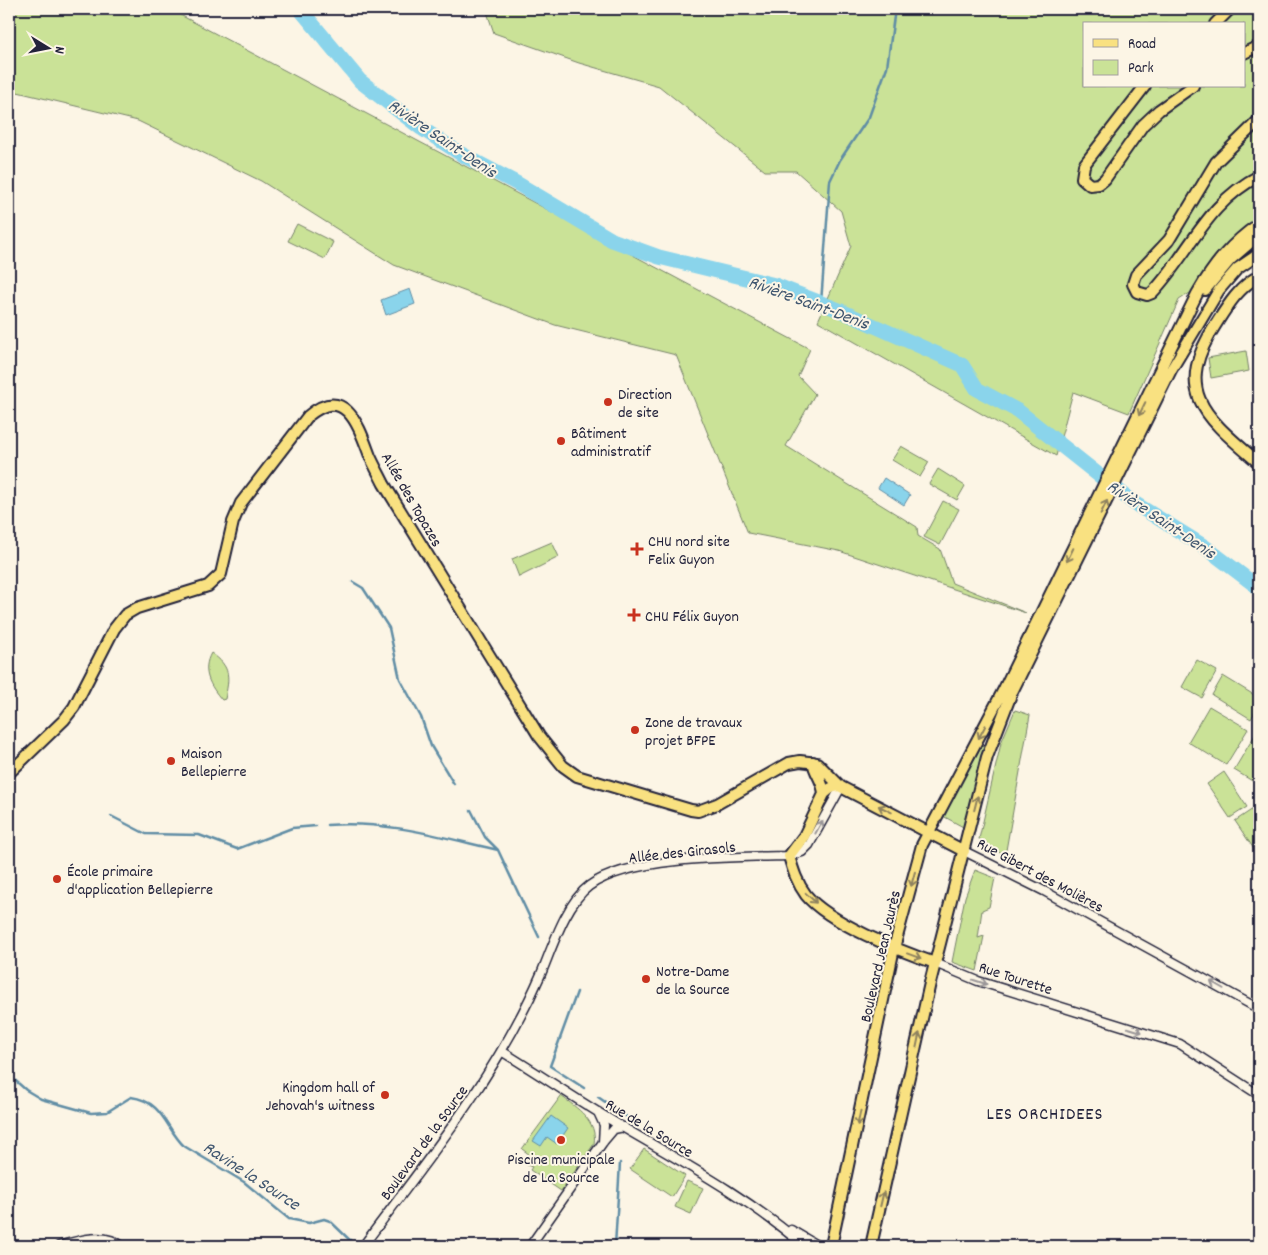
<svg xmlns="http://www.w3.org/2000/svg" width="1268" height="1255" font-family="Dekko,sans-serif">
	<rect width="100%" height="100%" fill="#fcf5e5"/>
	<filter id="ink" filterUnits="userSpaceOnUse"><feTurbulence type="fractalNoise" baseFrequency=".02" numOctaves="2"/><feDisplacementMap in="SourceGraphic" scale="10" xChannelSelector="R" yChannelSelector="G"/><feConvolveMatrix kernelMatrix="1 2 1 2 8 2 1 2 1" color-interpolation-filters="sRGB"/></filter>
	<g filter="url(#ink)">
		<!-- green -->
		<path fill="#cae297" stroke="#768269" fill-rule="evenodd" d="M9,9H169L810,349L798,376L815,394L786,446L917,527L918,536L940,549L952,583L1026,613L839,551L748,533L676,355L555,325L394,265L261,181L138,121L9,90Z
			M486,9H1259V249L1179,300L1129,413L1073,392L1056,456L818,321L851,246L841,211L796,171H765L659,86L579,63L494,33ZM1084,24H1244V86H1084Z
			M297,224L333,242L325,259L288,241Z
			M1246,351L1249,371L1211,378L1208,358Z
			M901,446L929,462L920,477L892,460Z
			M938,469L965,486L957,500L929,484Z
			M943,501L959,509L940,545L924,537Z
			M552,542L559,557L519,577L512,559Z
			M211,653C232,667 229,678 225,699L222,700C210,686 201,671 211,653Z
			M1197,660L1217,671L1202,698L1182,687Z
			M1223,676L1259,698V705L1251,719L1212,695Z
			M1209,706L1248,729L1226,765L1188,742Z
			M1015,710L1030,715L1005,856L979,839L1001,743Z
			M1256,733L1259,735V785L1234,770Z
			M982,745L985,748L965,828L943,816Z
			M1224,772L1247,807L1230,818L1207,784Z
			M1259,805V854L1258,855L1235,821Z
			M975,870L995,878L989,907L982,910L978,938L984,936L977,971L952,962L965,897Z
			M561,1096C577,1108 598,1121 594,1144L561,1191L530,1170L532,1167L527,1165L530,1155L522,1149Z
			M644,1149L685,1176L672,1197L630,1169Z
			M687,1181L703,1188L691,1214L675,1207Z"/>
		<!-- water -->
		<path fill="#8ad4eb" stroke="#608da5" d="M410,289L415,304L386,315L381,300Z
			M884,478L910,495L904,505L878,488Z
			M551,1116L568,1128L557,1144L547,1137L541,1146L533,1141Z"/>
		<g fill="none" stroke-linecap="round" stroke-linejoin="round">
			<!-- stream -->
			<path stroke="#608da5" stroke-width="2.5" d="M821,303L830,181L840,160L869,117L887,67L895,9
				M353,582L363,588L389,628L400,679L421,717L431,746L454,784
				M471,810L485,837L498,850L539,937
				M111,816L146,834L199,835L237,849L292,828L316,826
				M327,825C386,820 441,837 498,850
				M577,992L550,1066L584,1088
				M9,1075L26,1090L41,1099L91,1113L107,1112L131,1097C163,1101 166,1129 184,1146L244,1182L289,1219L309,1223L324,1219L330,1221L356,1246
				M598,1097L634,1122
				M615,1246L620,1163"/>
			<!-- river -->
			<path stroke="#8ad4eb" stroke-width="15" d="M300,9L360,81L421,128L461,154L518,184L612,240L659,257L775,285L839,310L962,365L977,389L1018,411L1134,503L1205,547L1259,588"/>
			<defs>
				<path id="minor" d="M964,851L1044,891L1259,1009
					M935,963L978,981L1180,1044L1259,1095
					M503,1052C542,1076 580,1102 619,1125C682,1162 749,1198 804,1246
					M598,1112L604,1125L603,1142
					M791,1230L818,1246
					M59,1246C79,1240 105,1232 122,1246
					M363,1246C428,1159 497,1075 541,974C552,948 566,903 589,886C630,856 738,857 789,856L802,852L809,845L841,787
					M530,1246L603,1142L614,1129L624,1127"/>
				<path id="major" d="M1215,24L1230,9
					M1244,53L1259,46
					M1145,86L1084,165L1082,178L1090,185L1099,184L1105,179L1143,125L1159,110L1193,86
					M1259,120L1216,162L1169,240L1136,275L1133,284L1137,292L1147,295L1152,293C1190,253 1206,203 1259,176
					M1259,276C1239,287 1228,305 1216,324C1171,393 1207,418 1259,463
					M1205,290L1230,260L1259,235
					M813,762C815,774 823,780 824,794
					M9,773L64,720L74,707L114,629L125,615L137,608L208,586L221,574L233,522L241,503L308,416C346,384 359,427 370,456C374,465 379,474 384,484L539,736L563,766L577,776L691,810L698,811L717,804L789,763L800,761L817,763L841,787L964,851
					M839,786L831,788L824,794L804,836L789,856C793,870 797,883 806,895C829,923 900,951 935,963
					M831,1246L894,948L922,845L1004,689L1197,294C1213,266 1231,243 1259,224
					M871,1246L930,983L987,757L1012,692L1171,370L1219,290L1237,269L1259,254"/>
			</defs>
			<!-- minor casing -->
			<use href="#minor" stroke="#22223b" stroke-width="11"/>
			<!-- major casing -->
			<use href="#major" stroke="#22223b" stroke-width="14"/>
			<!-- minor -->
			<use href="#minor" stroke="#fcf5e5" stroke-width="8"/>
			<!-- major -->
			<use href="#major" stroke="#f9e181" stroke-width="10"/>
		</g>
		<!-- one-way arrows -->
		<defs><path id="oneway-shaft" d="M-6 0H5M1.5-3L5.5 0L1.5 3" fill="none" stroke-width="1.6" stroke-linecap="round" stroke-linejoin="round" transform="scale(1.25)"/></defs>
		<g stroke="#8e825e">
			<use href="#oneway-shaft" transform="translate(1142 409) rotate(116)"/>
			<use href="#oneway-shaft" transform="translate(1104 507) rotate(-64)"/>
			<use href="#oneway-shaft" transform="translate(1070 555) rotate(116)"/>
			<use href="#oneway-shaft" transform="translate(982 732) rotate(118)"/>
			<use href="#oneway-shaft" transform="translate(976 803) rotate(-76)"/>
			<use href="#oneway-shaft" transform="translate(885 809) rotate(-154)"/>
			<use href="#oneway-shaft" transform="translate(913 879) rotate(105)"/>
			<use href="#oneway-shaft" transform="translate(811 898) rotate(43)"/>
			<use href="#oneway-shaft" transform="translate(914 956) rotate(20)"/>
			<use href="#oneway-shaft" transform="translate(918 1040) rotate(-78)"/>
			<use href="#oneway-shaft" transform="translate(859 1118) rotate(102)"/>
			<use href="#oneway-shaft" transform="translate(882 1199) rotate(-77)"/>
		</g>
		<g stroke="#9a9698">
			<use href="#oneway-shaft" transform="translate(819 827) rotate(-61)"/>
			<use href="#oneway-shaft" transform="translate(980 982) rotate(18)"/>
			<use href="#oneway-shaft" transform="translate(1217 985) rotate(-150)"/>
			<use href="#oneway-shaft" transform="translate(1135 1030) rotate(17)"/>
		</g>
	</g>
	<!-- markers -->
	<g fill="#c8321e" stroke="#fcf5e5" stroke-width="2">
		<circle cx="608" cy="402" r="5"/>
		<circle cx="561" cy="441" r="5"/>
		<path d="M634.5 541.5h5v5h5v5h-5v5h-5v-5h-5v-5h5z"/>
		<path d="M631.5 607.5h5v5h5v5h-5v5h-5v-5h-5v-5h5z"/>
		<circle cx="635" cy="730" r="5"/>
		<circle cx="171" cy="761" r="5"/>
		<circle cx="57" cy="879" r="5"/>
		<circle cx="646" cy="979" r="5"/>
		<circle cx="385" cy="1095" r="5"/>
		<circle cx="561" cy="1140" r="5"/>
	</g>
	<g text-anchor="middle" stroke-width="4" stroke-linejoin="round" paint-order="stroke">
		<!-- poi labels -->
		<g font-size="16" fill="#22223b" stroke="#fcf5e5" text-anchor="start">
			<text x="618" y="399">Direction<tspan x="618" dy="18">de site</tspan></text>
			<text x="571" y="438">Bâtiment<tspan x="571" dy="18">administratif</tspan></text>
			<text x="648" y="546">CHU nord site<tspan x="648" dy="18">Felix Guyon</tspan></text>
			<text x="645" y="621">CHU Félix Guyon</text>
			<text x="645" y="727">Zone de travaux<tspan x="645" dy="18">projet BFPE</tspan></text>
			<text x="181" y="758">Maison<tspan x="181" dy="18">Bellepierre</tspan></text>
			<text x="67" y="876">École primaire<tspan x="67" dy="18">d'application Bellepierre</tspan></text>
			<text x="656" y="976">Notre-Dame<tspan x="656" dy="18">de la Source</tspan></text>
			<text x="375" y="1092" text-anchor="end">Kingdom hall of<tspan x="375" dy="18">Jehovah's witness</tspan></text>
			<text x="561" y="1164" text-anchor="middle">Piscine municipale<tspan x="561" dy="18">de La Source</tspan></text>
		</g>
		<!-- street labels -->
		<g font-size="16" fill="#22223b" stroke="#fcf5e5">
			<text transform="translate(413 499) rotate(60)" y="6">Allée des Topazes</text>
			<text transform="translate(682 851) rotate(-6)" y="6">Allée des Girasols</text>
			<text transform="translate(1041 874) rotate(28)" y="6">Rue Gibert des Molières</text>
			<text transform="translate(879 956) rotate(-77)" y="6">Boulevard Jean Jaurès</text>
			<text transform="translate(1016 977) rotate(18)" y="6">Rue Tourette</text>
			<text transform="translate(650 1127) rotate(31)" y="6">Rue de la Source</text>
			<text transform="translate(423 1142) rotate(-54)" y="6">Boulevard de la Source</text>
		</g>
		<!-- water labels -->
		<g font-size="18" font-style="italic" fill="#415770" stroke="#fcf5e5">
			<text transform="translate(443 138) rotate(34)" y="6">Rivière Saint-Denis</text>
			<text transform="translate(809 302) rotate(20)" y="6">Rivière Saint-Denis</text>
			<text transform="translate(1162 519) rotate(34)" y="6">Rivière Saint-Denis</text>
			<text transform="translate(252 1175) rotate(33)" y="6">Ravine la Source</text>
		</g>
		<!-- neighbourhood labels -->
		<g font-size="18" letter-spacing="1" fill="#22223b" stroke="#fcf5e5">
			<text x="1045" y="1119">LES ORCHIDEES</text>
		</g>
	</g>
	<!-- margin -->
	<rect width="1268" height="1255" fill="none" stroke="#fcf5e5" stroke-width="30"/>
	<rect x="15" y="15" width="1238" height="1225" fill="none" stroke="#22223b" stroke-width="2" filter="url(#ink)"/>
	<!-- legend -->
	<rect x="1083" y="22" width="162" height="65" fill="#fcf5e5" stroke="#a5a1a1"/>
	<rect x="1093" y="39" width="25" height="8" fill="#f9e181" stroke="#a5a1a1"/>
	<text x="1128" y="48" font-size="15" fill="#22223b">Road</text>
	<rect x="1093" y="60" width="25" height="15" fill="#cae297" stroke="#a5a1a1"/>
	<text x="1128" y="72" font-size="15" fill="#22223b">Park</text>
	<!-- north arrow -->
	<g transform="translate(48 48) rotate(100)" stroke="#fcf5e5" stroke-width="4" paint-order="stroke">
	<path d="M0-4L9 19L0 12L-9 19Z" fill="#22223b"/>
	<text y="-8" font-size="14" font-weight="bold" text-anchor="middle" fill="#22223b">N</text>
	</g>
</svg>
